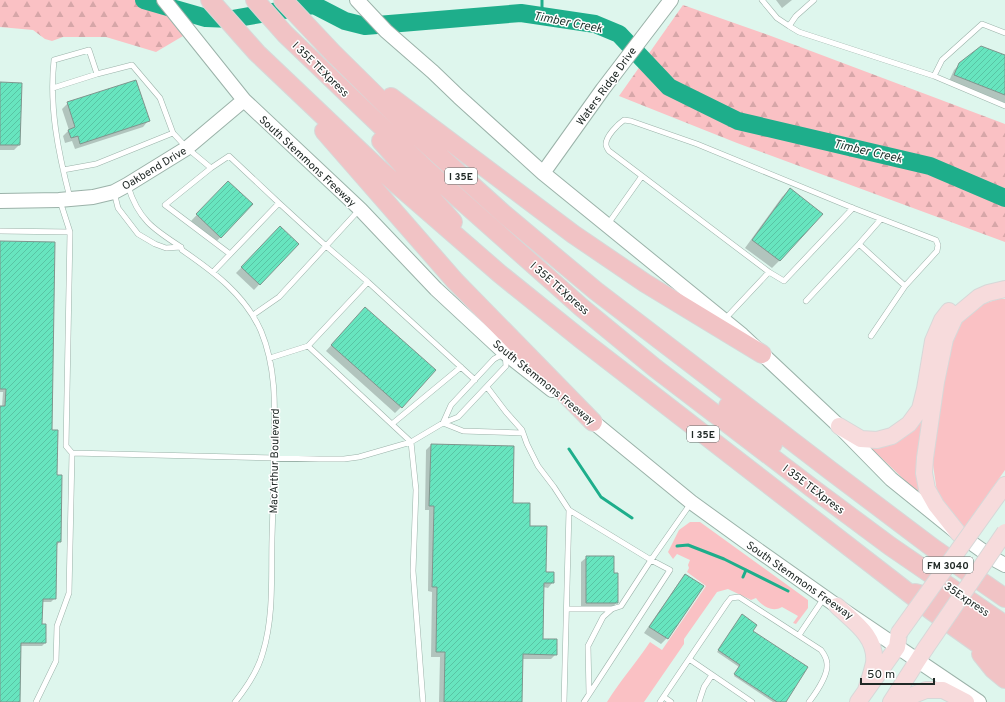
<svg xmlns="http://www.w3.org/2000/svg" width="1005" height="702" font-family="Overpass,sans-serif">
	<defs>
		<pattern id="forest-firs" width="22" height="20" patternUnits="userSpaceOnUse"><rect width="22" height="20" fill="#fac1c4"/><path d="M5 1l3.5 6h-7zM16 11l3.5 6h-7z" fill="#d6a6a8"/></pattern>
		<pattern id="building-hatch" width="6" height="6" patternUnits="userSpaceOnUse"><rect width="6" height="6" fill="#67e5bf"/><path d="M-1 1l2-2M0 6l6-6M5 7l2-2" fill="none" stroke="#59c4a4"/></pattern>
	</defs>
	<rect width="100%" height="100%" fill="#def6ed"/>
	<!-- grass -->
	<path fill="#fac1c4" d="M998,299H1005V470L965,527L950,514L937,492L932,458L953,328L969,309Z
		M930,389L923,494L916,491L870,447L887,442Z
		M690,522H700L808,600V608L796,624L793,623L798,616L782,607C772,613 762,606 756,598L751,600L728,589L717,592L684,639V644L644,702H607C620,681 636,663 650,642L662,650L706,586L687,572L689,568L688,565L690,560L677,554L673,559L668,552L679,530Z"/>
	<!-- forest -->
	<path fill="url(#forest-firs)" d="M0,0H154L183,36L156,52L106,37H63L52,41L45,39L33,30L0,27Z
		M683,5L771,36L1005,124V242L737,143L619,96Z"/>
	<!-- shadow -->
	<path fill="#0003" d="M776,0H792L782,8Z
		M1005,56V103L949,81L954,70L960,64Z
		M0,83L19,145L14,150H0Z
		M68,103L148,121L143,127L75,149L72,141L65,143L63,136L69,130L62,109Z
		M228,182L252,204L215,243L191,221Z
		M790,189L780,260L772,268L745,248L782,197Z
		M280,228L297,244L254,290L236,273Z
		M0,242L51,431L56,476L60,541L57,545L55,598L51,602H42L41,624L45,643L42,646H20L19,702H0V407H2L3,392H0Z
		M359,314L401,407L395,413L326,351Z
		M431,445L512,504L529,527L545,573L553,582L548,588L543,587L542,640L556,654L551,659H522L521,702H439L440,657H431L432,592L428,591L429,510H425L426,450Z
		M587,557L613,574L617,602L612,608L581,609V562Z
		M685,575L702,586L667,638L661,644L644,633L680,581Z
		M741,617L784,702H773L734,676L739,667L717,652Z"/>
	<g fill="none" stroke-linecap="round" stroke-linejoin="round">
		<!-- stream -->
		<path stroke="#1eae8b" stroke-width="3" d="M542,0V16
			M569,449L601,497L632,518
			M677,546L688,545L724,559L788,591
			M743,577L746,570"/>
		<!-- river -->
		<path stroke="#1eae8b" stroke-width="18" d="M144,0L206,18L232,19L314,5L345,21L365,26L521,13L595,24L619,34L669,87L738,121L930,166L1005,198"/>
	</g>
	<!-- building -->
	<path fill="url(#building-hatch)" stroke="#7f958d" d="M981,46L1005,55V95L954,75L959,63Z
		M136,80L150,121L80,144L78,136L71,138L68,130L75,127L67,102Z
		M0,82L22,83L20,145H0Z
		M228,181L253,204L221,238L196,214Z
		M790,188L823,214L780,261L752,240Z
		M280,226L299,244L260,285L241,267Z
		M0,241L55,242L52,430H58L57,475H62L61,542H57L56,599H43L42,624H46V643H21L20,702H0V406H5L6,389H0Z
		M365,307L436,370L402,408L331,345Z
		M431,444L514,446L513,503H530V526H547L546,572H554V583H544L543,639H557V655L523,654L522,702H444L445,652H436L437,587H432L434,506H429Z
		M586,556H614V573H618V603H586Z
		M685,574L704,586L668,639L649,627Z
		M742,614L757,625L753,631L808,667L786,702H777L734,674L740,665L718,650Z"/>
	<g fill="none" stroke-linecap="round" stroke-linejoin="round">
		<defs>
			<path id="lane" d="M762,0L777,18L789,26
				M814,0L796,16L789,26L799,32L934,76L1005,106
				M934,76L942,60L982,24L1005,33
				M53,88L97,74
				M211,168L165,205L230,254
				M63,170L96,164L173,133
				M128,186C138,219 153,229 181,247L182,250C214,272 245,295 261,331C276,367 275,404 274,441C274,474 273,506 272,538C271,576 274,616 263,652C258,671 247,687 235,702
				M114,192L118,208L138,234L155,244L166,248L181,247
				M70,198C58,152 49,107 54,60L89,50L97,74L132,65L160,98L173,133L187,148L211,168L229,156L279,203
				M853,208L784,281L769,272L609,151C608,150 606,146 606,145C605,137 618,124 624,120L631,121L697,144L853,208L936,240L938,245L937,251L905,286L871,336
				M359,210L326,246L368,282L475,380
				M608,224L642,176
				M0,231L70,232
				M859,244L905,286
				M213,272L279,203L326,246L279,297L253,315
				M806,301L859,244L881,219
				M725,319L769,272
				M308,346L411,442L416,490L413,571L423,702
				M270,358L308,346L368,282
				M487,387L506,412L522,430L527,444L538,466L554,487L569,510L564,702
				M443,423L463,431L522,433
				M392,424L461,367
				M72,453L319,459H344L359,457L411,442L443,423L458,417L506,366L505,353L494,359L451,405L443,423
				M569,510L651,560L691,503
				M567,609H612L621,606L651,560L670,570L584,702
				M799,635L824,598
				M689,659L752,702
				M589,694L588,646L603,617L612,609
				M664,697L671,702
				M36,702L56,661L57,626L69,593L72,453L66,446L70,232L60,201
				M660,702L727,603L731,598L739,597L821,650C824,654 827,659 827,664C828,675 815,694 809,702
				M699,702L704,687L712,675"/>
			<path id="secondary" d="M164,0L244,100L360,209L436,289L505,353L552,390
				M357,0L386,31L433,72L459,97L543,173L742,335L839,426L891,479L959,534L994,559L1005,565
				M543,173L603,89L671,0
				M0,201L59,200L93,197L114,192L127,185L187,148L244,100
				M586,416L691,502L745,541L837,606L979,702"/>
			<path id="primary" d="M839,426L861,439L877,440L892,436L909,424L920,409L925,389L933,341L942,320L949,311
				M997,496L1005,485
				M959,534L936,505L927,489L924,473L925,458L936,382L945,339L955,317L979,297L988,293L1005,289
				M837,606C854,622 877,637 874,663C872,672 869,681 866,690
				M858,702L897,647L899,633
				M891,702L925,649
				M899,702L901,700L926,690H943L966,702"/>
			<path id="highway" d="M210,0L257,53L378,168L500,274L582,340L932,611L1005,663
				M255,0L285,34L428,171L581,307L655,368L812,488L890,546L1005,625
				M283,0L333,53L413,132L505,215L596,291L831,471L933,548L1005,598
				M391,97L573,234L645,283L762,354
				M324,131L455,281L593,422
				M381,141L453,222
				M728,406L773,444
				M915,593L941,600L1005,644
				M981,654L993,669L1005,679"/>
		</defs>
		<!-- lane casing -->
		<use href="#lane" stroke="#9bb2a9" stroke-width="6"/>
		<!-- secondary casing -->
		<use href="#secondary" stroke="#9bb2a9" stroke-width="16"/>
		<!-- primary casing -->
		<use href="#primary" stroke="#d7d8d8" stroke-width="18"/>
		<!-- highway casing -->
		<use href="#highway" stroke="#d7d8d8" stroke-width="20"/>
		<!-- lane -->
		<use href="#lane" stroke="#fff" stroke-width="5"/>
		<!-- secondary -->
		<use href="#secondary" stroke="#fff" stroke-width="14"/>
		<!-- primary -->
		<use href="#primary" stroke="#f7dbdc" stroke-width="16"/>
		<!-- highway -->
		<use href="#highway" stroke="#f1c3c5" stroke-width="18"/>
		<defs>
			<path id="primary-bridge" d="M899,633L997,496
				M925,649L1005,532"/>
		</defs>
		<!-- primary-bridge casing -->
		<use href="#primary-bridge" stroke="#d7d8d8" stroke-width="18" stroke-linecap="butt"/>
		<!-- primary-bridge -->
		<use href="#primary-bridge" stroke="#f7dbdc" stroke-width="16"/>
	</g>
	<g text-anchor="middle" stroke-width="3" stroke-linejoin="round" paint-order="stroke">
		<!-- shield labels -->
		<g fill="#fff" stroke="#636967" stroke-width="1">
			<rect x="445" y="168" width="32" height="16" rx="3"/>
			<rect x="687" y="426" width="32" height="16" rx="3"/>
			<rect x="923" y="557" width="50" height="16" rx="3"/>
		</g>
		<g font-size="10" font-weight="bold" fill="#202926">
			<text x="461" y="180">I 35E</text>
			<text x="703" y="438">I 35E</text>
			<text x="948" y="569">FM 3040</text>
		</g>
		<!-- street labels -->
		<g font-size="11" fill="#202926" stroke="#fff">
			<text transform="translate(321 69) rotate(44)" y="4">I 35E TEXpress</text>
			<text transform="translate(606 86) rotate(-54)" y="4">Waters Ridge Drive</text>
			<text transform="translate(308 161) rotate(43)" y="4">South Stemmons Freeway</text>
			<text transform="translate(154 168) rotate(-31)" y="4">Oakbend Drive</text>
			<text transform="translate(560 288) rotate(41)" y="4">I 35E TEXpress</text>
			<text transform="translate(544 382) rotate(39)" y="4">South Stemmons Freeway</text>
			<text transform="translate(274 461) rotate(-89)" y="4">MacArthur Boulevard</text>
			<text transform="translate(814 489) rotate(37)" y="4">I 35E TEXpress</text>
			<text transform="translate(800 580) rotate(35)" y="4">South Stemmons Freeway</text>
			<text transform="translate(967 599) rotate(34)" y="4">35Express</text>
		</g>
		<!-- water labels -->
		<g font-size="12" font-style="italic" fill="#1b3129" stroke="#fff">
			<text transform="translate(568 22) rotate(11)" y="4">Timber Creek</text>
			<text transform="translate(868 151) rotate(13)" y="4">Timber Creek</text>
		</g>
	</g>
	<!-- scale -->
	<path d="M861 678v6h73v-6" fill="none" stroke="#202926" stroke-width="2"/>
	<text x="867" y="678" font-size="12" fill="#202926" stroke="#ffffff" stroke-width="3" paint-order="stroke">50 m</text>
</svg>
